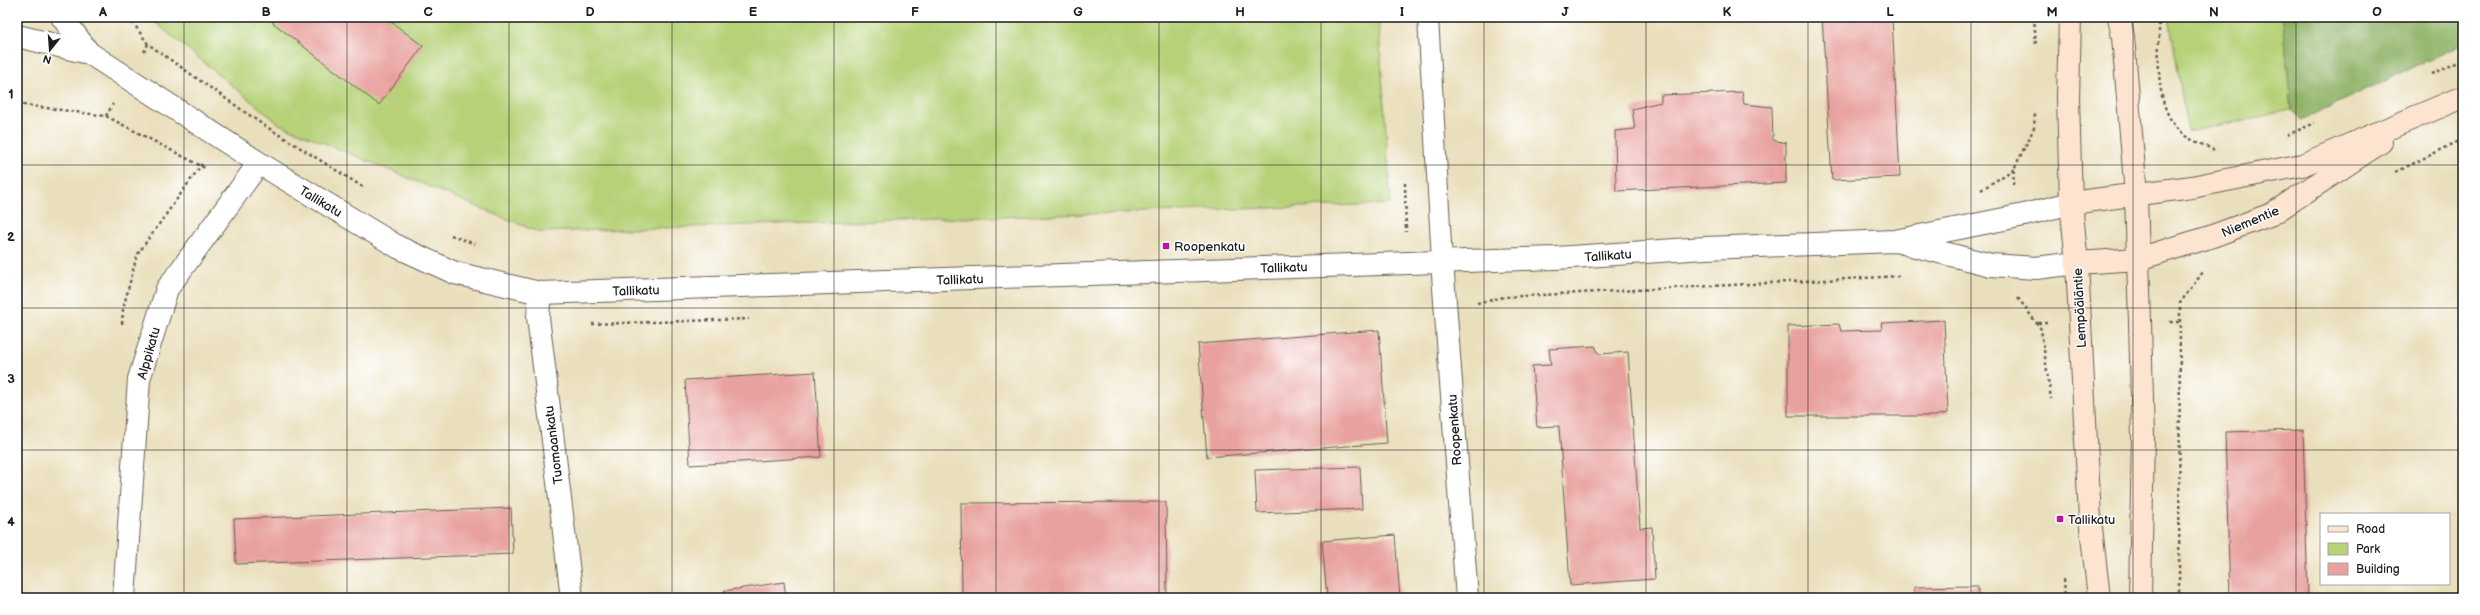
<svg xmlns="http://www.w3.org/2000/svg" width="2480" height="615" font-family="'Balsamiq Sans',sans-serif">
	<rect width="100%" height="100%" fill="#fff"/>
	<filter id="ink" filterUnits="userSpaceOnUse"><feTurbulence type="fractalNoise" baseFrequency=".025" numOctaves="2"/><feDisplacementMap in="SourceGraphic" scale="8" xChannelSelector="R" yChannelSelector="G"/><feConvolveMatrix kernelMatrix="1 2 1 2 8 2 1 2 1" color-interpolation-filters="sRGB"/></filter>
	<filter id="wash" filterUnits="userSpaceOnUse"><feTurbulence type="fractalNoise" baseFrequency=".012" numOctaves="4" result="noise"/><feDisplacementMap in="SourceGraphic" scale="16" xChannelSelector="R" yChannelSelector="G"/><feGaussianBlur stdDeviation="0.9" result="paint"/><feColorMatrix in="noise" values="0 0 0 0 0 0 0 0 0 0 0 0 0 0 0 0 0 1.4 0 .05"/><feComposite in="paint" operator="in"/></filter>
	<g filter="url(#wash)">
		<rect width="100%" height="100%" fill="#eadfbc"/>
		<!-- green -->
		<path fill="#b6d177" stroke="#69764a" d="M155,17H1378L1391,204L538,232L279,124L156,23Z
			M2169,17H2283L2291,110L2188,132Z"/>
		<!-- forest -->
		<path fill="#90b368" stroke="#566842" d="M2283,17H2463V44L2301,120L2291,110Z"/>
		<g id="blocks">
			<!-- building -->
			<path fill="#e8a19e" d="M277,17H385L423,46L379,105L272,22Z
				M1822,17H1892L1900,177L1832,180Z
				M1742,92L1744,104L1772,107L1773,140L1786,143V183L1616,191L1615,131L1635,129L1632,109L1661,102V95Z
				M1944,320L1948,413L1934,416H1788V326L1839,324L1841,331L1882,330L1881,323Z
				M1379,330L1387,443L1207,457L1198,344Z
				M1595,346L1599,354L1628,352L1640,528L1652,527L1655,579L1570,585L1559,426L1537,427L1532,366L1551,365L1549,349Z
				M815,372L821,457L690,465L685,380Z
				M2303,430L2308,598H2230L2225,432Z
				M1360,467L1362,509L1257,513L1255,470Z
				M1166,502L1167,598H962L961,503Z
				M511,508L513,554L236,564L234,519Z
				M1395,535L1400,598H1327L1322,541Z
				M784,582L786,598H725L724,591Z
				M1978,586V598H1914V587Z"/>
		</g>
	</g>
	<g filter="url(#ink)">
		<use href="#blocks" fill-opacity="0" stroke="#646054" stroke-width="1"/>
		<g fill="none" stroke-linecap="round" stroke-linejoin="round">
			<defs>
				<path id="service" d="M1428,17L1442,261"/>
				<path id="minor" d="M62,17L89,53
					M17,36L89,53L259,163L398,247L455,273L540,293L1556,258L1705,248L1895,241L2024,215L2071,203
					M1900,242L1991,265L2036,268L2077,263
					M1442,261L1467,598
					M540,293L538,317L572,598
					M124,598L139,379L167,289L259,163"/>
				<path id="secondary" d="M2070,17L2068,98L2071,203L2077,263L2090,519L2099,598
					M2119,17L2123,37L2136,195L2140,322L2143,437L2140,598
					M2071,203L2192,187L2302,165L2463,97
					M2077,263L2138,259L2210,237L2272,214L2381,142"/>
			</defs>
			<!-- service casing -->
			<use href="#service" stroke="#646054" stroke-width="22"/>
			<!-- minor casing -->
			<use href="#minor" stroke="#646054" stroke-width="24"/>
			<!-- secondary casing -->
			<use href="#secondary" stroke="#646054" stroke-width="24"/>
			<!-- path -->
			<path stroke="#646054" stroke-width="2.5" stroke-dasharray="3 3" stroke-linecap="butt" d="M129,17L148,44L262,124L363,187
				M2034,17L2036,46
				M2159,17C2160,54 2152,103 2180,132C2188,140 2212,148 2214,150
				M144,52L148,44
				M2432,74L2463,60
				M17,104L106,116L205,168
				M106,116L113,104
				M2287,135L2315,123
				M2396,172L2463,139
				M1405,183L1406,232
				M2013,185L2014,169L2034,128L2035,113
				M1981,190L2014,169
				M451,235L475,244
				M2018,298L2041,329L2051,399
				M1477,303L1504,297L1901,276
				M2170,322H2179
				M2038,323H2049
				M122,324L123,309L137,255L202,164
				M592,324L749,319
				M2064,579L2065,598
				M2179,598L2180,303L2203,272"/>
			<!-- service -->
			<use href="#service" stroke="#fff" stroke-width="20"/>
			<!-- minor -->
			<use href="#minor" stroke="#fff" stroke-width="22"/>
			<!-- secondary -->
			<use href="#secondary" stroke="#fde4d1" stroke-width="22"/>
		</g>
	</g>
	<!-- grid -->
	<path fill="none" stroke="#1c1c1c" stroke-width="1" stroke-opacity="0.55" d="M184,17V598M347,17V598M509,17V598M672,17V598M834,17V598M996,17V598M1159,17V598M1321,17V598M1484,17V598M1646,17V598M1808,17V598M1971,17V598M2133,17V598M2296,17V598M17,165H2463M17,308H2463M17,450H2463"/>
	<!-- markers -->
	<g fill="#b5179e" stroke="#fff" stroke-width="1.5">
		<rect x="1162" y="242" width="8" height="8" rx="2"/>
		<rect x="2056" y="515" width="8" height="8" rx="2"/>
	</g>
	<g text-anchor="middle" stroke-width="3" stroke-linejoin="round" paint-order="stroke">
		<!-- street labels -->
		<g font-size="13" fill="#1c1c1c" stroke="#fff">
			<text transform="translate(321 201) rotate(31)" y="5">Tallikatu</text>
			<text transform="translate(2250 221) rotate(-23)" y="5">Niementie</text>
			<text transform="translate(1608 255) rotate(-4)" y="5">Tallikatu</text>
			<text transform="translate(1284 267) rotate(-2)" y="5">Tallikatu</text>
			<text transform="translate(960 279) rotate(-2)" y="5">Tallikatu</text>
			<text transform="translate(636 290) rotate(-2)" y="5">Tallikatu</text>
			<text transform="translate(2079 308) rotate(-93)" y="5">Lempääläntie</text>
			<text transform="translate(148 353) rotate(-74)" y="5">Alppikatu</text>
			<text transform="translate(1454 430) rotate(-94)" y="5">Roopenkatu</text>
			<text transform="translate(553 445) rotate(-97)" y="5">Tuomaankatu</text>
		</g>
		<!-- poi labels -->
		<g font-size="13" fill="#1c1c1c" stroke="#fff" text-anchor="start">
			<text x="1174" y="251">Roopenkatu</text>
			<text x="2068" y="524">Tallikatu</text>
		</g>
	</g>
	<!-- margin -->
	<rect width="2480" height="615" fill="none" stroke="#fff" stroke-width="44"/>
	<!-- legend -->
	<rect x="2320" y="513" width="130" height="72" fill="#ffffff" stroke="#a4a4a4"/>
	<rect x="2328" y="526" width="20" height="6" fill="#fde4d1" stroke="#a4a4a4"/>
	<text x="2356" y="533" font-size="12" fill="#1c1c1c">Road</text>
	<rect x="2328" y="543" width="20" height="12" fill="#b6d177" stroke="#a4a4a4"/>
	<text x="2356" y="553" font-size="12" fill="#1c1c1c">Park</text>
	<rect x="2328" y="563" width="20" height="12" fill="#e8a19e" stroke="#a4a4a4"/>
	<text x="2356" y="573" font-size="12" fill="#1c1c1c">Building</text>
	<!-- north arrow -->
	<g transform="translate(50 50) rotate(197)" stroke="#ffffff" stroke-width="3" paint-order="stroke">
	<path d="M0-3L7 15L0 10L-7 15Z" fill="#1c1c1c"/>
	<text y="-6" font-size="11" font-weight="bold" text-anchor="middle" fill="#1c1c1c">N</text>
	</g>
	<rect x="22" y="22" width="2436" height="571" fill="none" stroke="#1c1c1c" stroke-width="1.5"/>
	<g font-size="13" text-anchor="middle" font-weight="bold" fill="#1c1c1c">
		<text x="103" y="16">A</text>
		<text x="266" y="16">B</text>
		<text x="428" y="16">C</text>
		<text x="590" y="16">D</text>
		<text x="753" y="16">E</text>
		<text x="915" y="16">F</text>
		<text x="1078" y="16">G</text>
		<text x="1240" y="16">H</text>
		<text x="1402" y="16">I</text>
		<text x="1565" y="16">J</text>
		<text x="1727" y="16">K</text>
		<text x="1890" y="16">L</text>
		<text x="2052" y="16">M</text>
		<text x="2214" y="16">N</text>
		<text x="2377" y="16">O</text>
		<text x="11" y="98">1</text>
		<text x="11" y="241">2</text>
		<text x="11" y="383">3</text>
		<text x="11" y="526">4</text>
	</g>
</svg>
